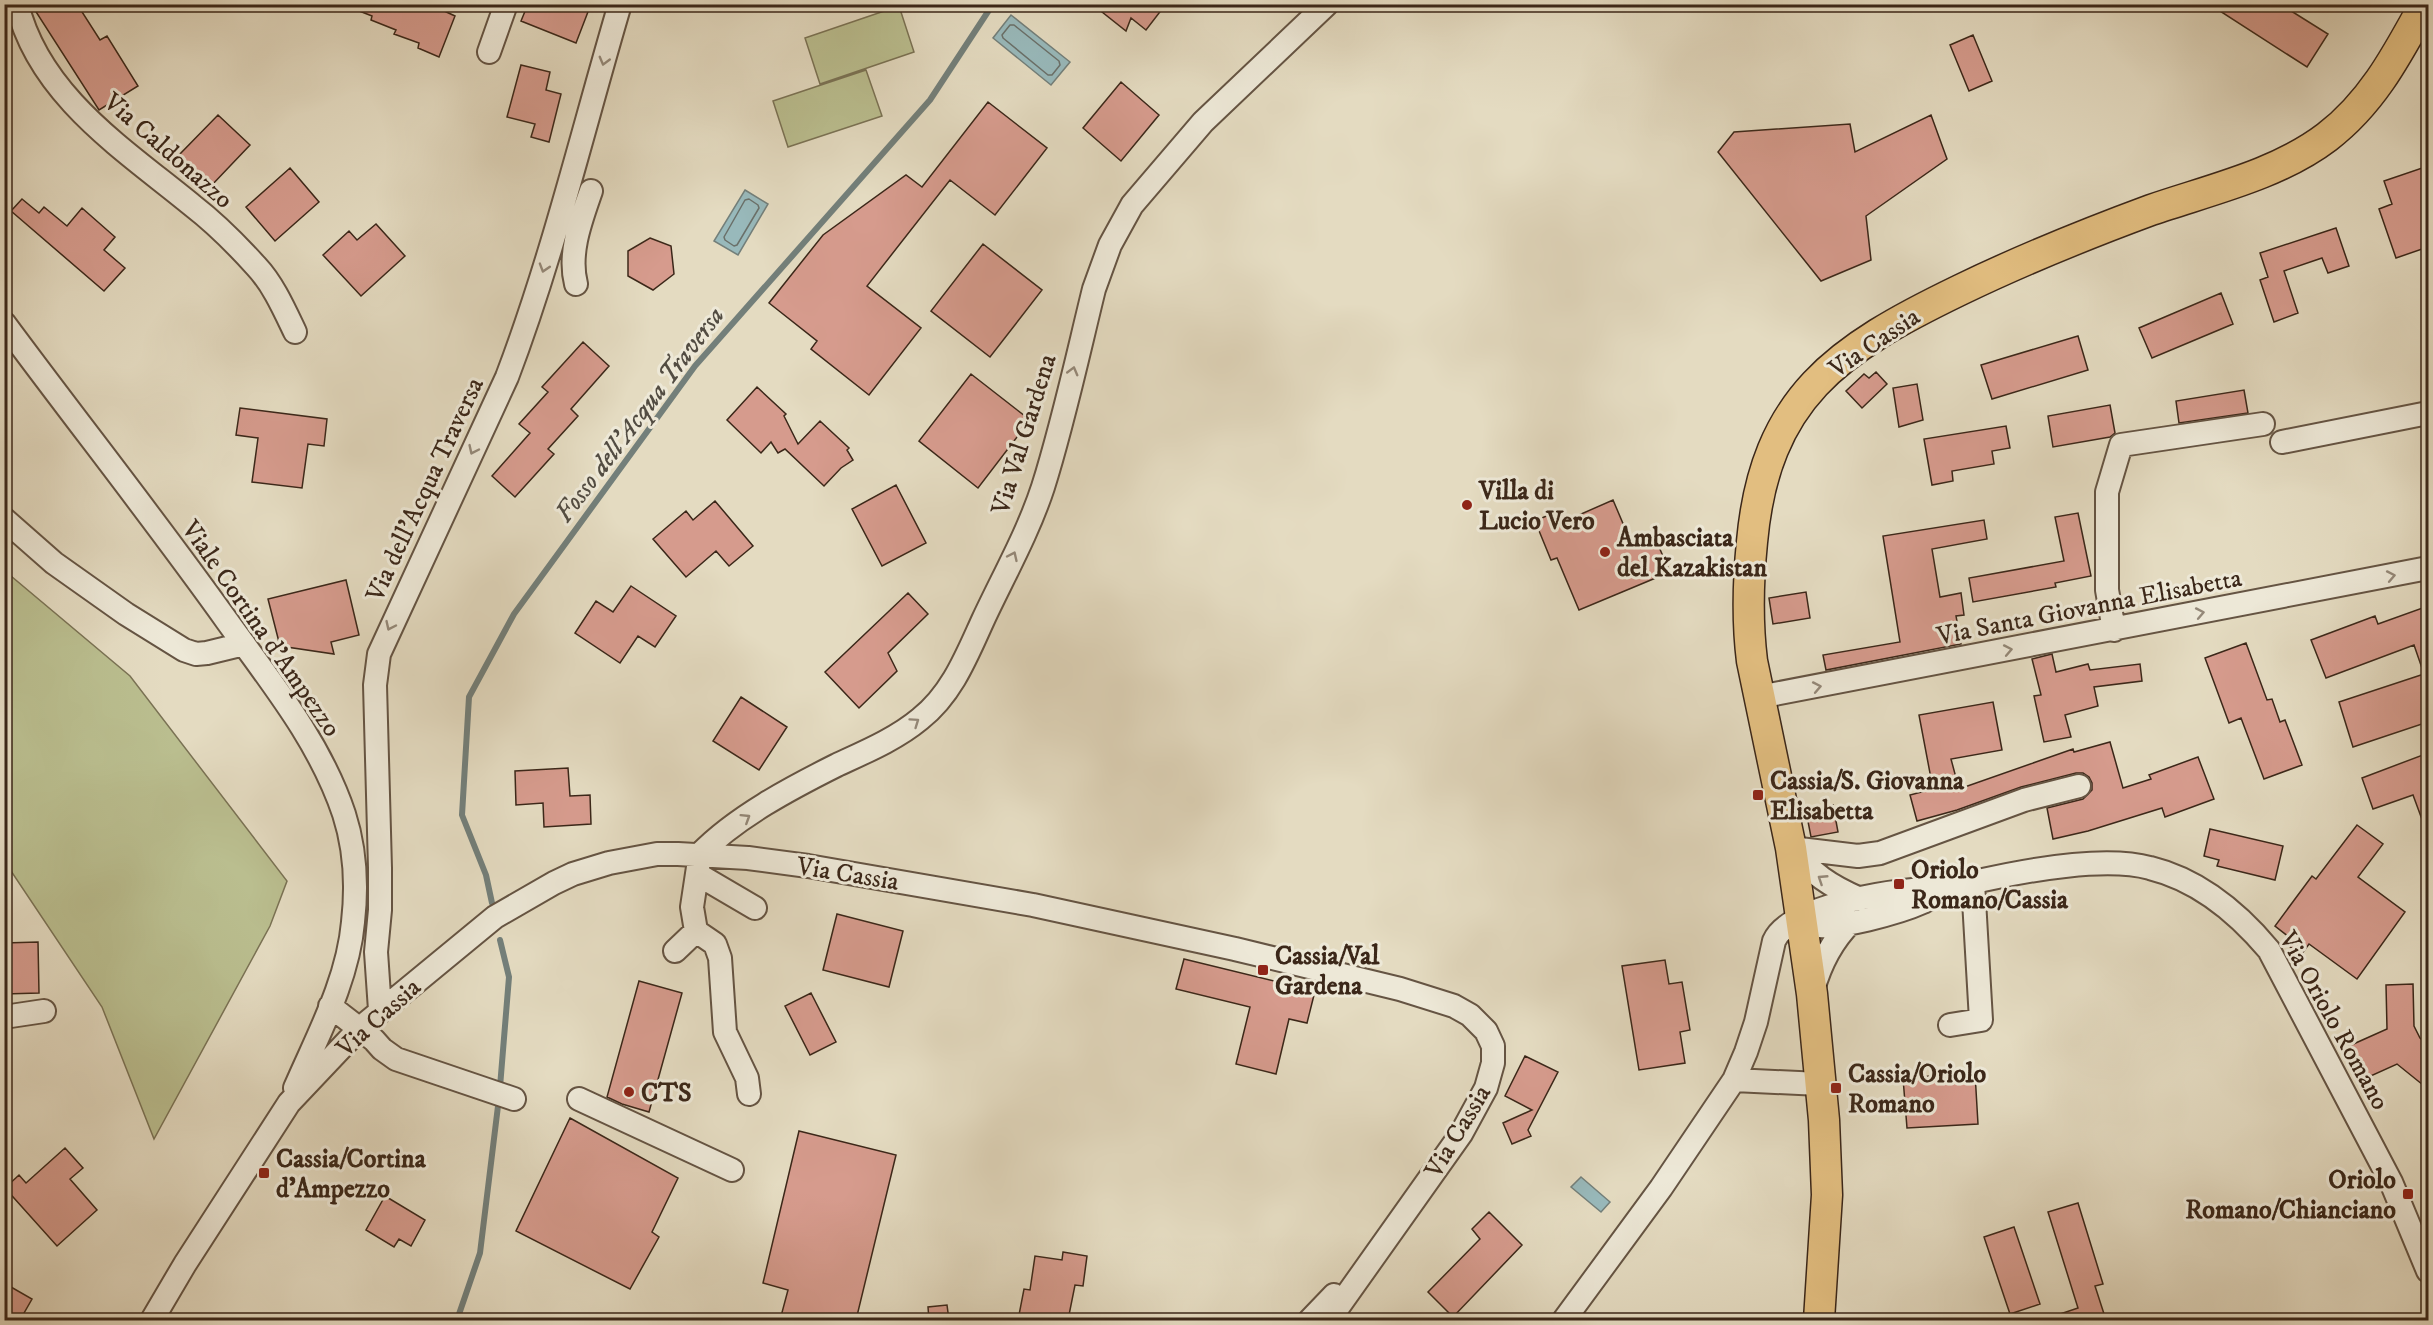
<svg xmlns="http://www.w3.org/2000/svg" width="2433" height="1325" font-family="'IM FELL DW Pica',serif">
	<rect width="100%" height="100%" fill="#e4dbc1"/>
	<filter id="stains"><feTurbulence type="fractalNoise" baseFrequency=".00333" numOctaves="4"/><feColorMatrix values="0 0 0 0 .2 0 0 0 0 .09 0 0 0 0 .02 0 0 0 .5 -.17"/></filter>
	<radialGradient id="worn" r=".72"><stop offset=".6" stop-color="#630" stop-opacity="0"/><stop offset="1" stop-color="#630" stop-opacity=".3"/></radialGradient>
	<!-- green -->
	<path fill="#babe8f" stroke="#7a7254" stroke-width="1.5" d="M899,6L914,52L820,84L805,38Z
		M866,70L882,116L788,147L773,101Z
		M5,568L11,576L130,676L287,881L270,926L154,1139L102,1007L5,862Z"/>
	<!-- water -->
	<path fill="#98b9bb" stroke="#737f7a" stroke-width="1.5" d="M1011,15L1070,62L1051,85L993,38Z
		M745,190L768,204L738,255L714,241Z
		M1581,1177L1610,1202L1601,1212L1571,1187Z"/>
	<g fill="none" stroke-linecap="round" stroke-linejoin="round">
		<!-- shore -->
		<path stroke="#6a706a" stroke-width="1.5" d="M1010,25H1014L1059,61L1060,65L1052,75H1048L1003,38L1002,35Z
			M749,199L758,205L759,208L737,245L734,246L725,240L724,237L745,200Z"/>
		<!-- stream -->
		<path stroke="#737f7a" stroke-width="6" d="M492,903L486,875L462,815L469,697L514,614L695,366L930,100L993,4
			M500,1087L509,977L500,940
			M457,1320L480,1253L498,1106"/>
	</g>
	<!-- building -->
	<path fill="#d69b8d" stroke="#3b2719" stroke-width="1.5" d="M31,4H77L100,40L107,36L138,86L99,110Z
		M442,4L440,9L455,16L439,57L418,48L419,43L394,34L396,30L371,20L372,16L344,5Z
		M528,4H591L576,43L521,21Z
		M1092,4H1166L1146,30L1131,18L1126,31Z
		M2209,4H2280L2328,34L2307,67Z
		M1973,35L1992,81L1969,91L1950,45Z
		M521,65L550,72L546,90L561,94L549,142L531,137L535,124L507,117Z
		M1121,82L1159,115L1121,161L1083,128Z
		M988,102L1047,148L995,215L950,180L867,286L921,328L869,395L811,349L817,341L769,303L823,235L906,175L922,187Z
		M218,115L250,145L211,186L179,155Z
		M1931,115L1947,159L1866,216L1871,260L1821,281L1718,152L1734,132L1850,124L1855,152Z
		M2428,166V247L2396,258L2379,209L2392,204L2384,181Z
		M290,168L319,202L275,241L246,207Z
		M22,199L39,213L44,207L67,226L82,208L115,237L104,250L125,268L104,291L11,211Z
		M376,224L405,256L361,296L323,255L349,231L357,240Z
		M2336,228L2349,266L2328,273L2322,258L2284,271L2298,313L2274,322L2260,280L2268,277L2260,253Z
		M650,238L671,246L674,274L653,290L628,276V251Z
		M983,244L1042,290L990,357L931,311Z
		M2221,293L2233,324L2152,358L2139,328Z
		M2078,336L2088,370L1992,399L1981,365Z
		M583,342L609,366L571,409L578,416L548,449L554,454L515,497L492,476L530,433L519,424L548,392L542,387Z
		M1876,372L1887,384L1862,408L1846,391L1864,374L1869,378Z
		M971,374L1030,420L978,488L919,441Z
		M1917,384L1923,420L1899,427L1893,388Z
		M757,387L786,414L784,416L798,444L820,421L849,448L847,450L853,460L841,468L824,486L785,449L778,453L771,442L761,453L727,420Z
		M2244,390L2248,413L2179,423L2176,401Z
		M2110,405L2115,433L2110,437L2053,447L2048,416Z
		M240,408L327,419L324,446L308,444L302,488L252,482L258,438L236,435Z
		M2006,426L2010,448L1992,451L1994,464L1952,471L1953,481L1932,485L1924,439Z
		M896,485L926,543L882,566L852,509Z
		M1613,500L1633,547L1655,538L1670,572L1579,610L1557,558L1551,560L1535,521L1558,511L1563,522Z
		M715,501L753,546L729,566L716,551L686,577L653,539L686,511L693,520Z
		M2078,513L2091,576L2055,583L2056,587L1973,602L1969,578L2064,561L2055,517Z
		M1984,520L1987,539L1932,549L1940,597L1961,593L1964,615L1956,616L1961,644L1826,670L1823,655L1900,642L1883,536Z
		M346,580L359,635L331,642L334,654L280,646L268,599Z
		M631,586L676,616L655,647L638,636L620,663L575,633L596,601L613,612Z
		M1806,592L1810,618L1773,624L1769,598Z
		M908,593L928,614L888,653L897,671L859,708L825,672Z
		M2428,606V722L2353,747L2339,702L2424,674L2414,645L2326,678L2311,640L2375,616L2378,624Z
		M2246,643L2267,700L2272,699L2280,722L2285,720L2302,765L2264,779L2241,718L2229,723L2205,658Z
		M2052,654L2056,672L2088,664L2090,670L2140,664L2142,681L2094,687L2098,706L2065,715L2071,737L2044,742L2034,696L2041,695L2032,659Z
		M741,697L787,727L759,770L713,741Z
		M1993,702L2002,750L1951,759L1959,789L2073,749L2074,752L2110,742L2123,788L2151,779L2149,775L2198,757L2214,799L2165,817L2162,808L2088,831L2053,839L2047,808L2083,799L2092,790V783L2089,777L2083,773H2076L2021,787L1957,810L1917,821L1910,795L1933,789L1919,715Z
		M2428,753V833H2427L2413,795L2373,809L2362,778Z
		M568,768L570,796L590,795L591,824L544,827L543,803L516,805L515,771Z
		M1833,805L1838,832L1811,837L1806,811Z
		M2357,825L2383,844L2358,877L2405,912L2357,979L2309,944L2301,955L2285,943L2289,937L2275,926L2312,876L2316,879Z
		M2210,829L2283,846L2275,880L2217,866L2219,860L2204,856Z
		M837,914L903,931L889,987L823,970Z
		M38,942L39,993L4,994V943Z
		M1184,959L1315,991L1307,1023L1289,1019L1276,1074L1236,1064L1250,1007L1176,989Z
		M1665,960L1669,984L1682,982L1690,1030L1680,1032L1685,1063L1639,1070L1622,966Z
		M639,981L682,993L649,1112L622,1104L607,1097Z
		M2413,984L2414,1026L2420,1038L2428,1045V1089L2397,1064L2364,1079L2349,1046L2387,1029L2386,985Z
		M811,993L836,1042L810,1055L785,1006Z
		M1525,1056L1558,1072L1528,1130L1531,1136L1512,1144L1503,1123L1532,1110L1505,1096Z
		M1975,1073L1978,1124L1907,1128L1903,1078Z
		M570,1118L678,1178L652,1232L659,1237L630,1289L516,1231Z
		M799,1131L896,1155L856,1320H780L788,1290L763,1283Z
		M65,1148L83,1168L70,1179L97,1210L57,1246L5,1188L19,1175L26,1183Z
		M385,1196L425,1220L411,1246L399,1239L394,1247L366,1230Z
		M2078,1203L2103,1284L2095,1286L2106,1320H2048V1318L2078,1308L2048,1212Z
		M1489,1212L1522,1245L1453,1317L1428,1292L1480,1239L1472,1229Z
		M2014,1227L2040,1304L2010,1314L1984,1237Z
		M1063,1252L1087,1256L1083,1286L1075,1285L1068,1320H1018L1024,1289L1030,1290L1035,1256L1062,1260Z
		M4,1283L32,1299L20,1320H4Z
		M947,1305L949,1320H929L928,1307Z"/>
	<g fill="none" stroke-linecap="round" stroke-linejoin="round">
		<defs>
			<path id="minor" d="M17,4C39,96 125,150 193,206C215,223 237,245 256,266C273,284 284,309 295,332
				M489,52L506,4
				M576,284C568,253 581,220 591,191
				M4,323C78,423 155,520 227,621C271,682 320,742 344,814C355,848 357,887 353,922C348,980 318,1035 295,1088
				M2282,442L2428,413
				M4,519L54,563L126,614L184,650L196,654L207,653L244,644
				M2114,630L2107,590V492L2121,445L2263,424
				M1759,697L2428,568
				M1791,848L1858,856L1880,853L2024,800L2079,786
				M1791,848C1812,874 1830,886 1860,899
				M700,854C736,817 791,788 837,765C865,752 896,739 920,719C952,694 967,655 983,620C1003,577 1028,533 1043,487C1063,424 1078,354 1094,289L1110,245L1132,205L1203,122L1327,4
				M697,874L755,908
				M1801,918C1804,921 1807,924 1812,925C1835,931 1901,912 1923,902C1931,898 1939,892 1947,889C1958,885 1971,883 1983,880C2028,870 2106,856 2150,868C2199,880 2238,913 2269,950L2391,1182L2428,1271
				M696,931L715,944L720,958L725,1032L747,1078L749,1094
				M675,951L696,931L692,907L700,854
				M1813,990C1820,965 1832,941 1851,922
				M330,1006L374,1040L382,1049L396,1059L514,1099
				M380,1010L376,952L380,910V868L375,685L379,654L507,377C553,256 583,129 620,4
				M4,1017L44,1011
				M1950,1025L1981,1020L1973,883
				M1734,1080L1820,1084
				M579,1099L732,1170
				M152,1320L185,1264L289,1103L359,1029L495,917L554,883L573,874L609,863L657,854H678L748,858L808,866L1033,905L1235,949L1400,989L1454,1006L1470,1015L1486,1031L1493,1046V1063L1486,1088L1461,1134L1329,1320
				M1310,1320L1334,1295
				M1564,1320L1661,1188L1734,1080L1746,1052L1756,1022L1774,941C1789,905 1904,887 1940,889"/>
			<path id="major" d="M1819,1320L1827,1195L1824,1120L1812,994L1791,848L1752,661C1747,621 1748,582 1752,542C1765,397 1838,349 1960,290C2022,260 2086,234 2151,210C2209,190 2277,175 2327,137C2373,102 2398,53 2425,4"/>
		</defs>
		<!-- minor casing -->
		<use href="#minor" stroke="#655443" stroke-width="26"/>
		<!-- major casing -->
		<use href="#major" stroke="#3b2719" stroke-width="33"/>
		<!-- minor -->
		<use href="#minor" stroke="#ede8d7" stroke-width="22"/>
		<!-- major -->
		<use href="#major" stroke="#e2be80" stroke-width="30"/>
	</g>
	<!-- one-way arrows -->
	<defs><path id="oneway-chevron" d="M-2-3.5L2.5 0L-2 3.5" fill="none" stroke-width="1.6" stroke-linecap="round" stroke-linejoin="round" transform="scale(1.5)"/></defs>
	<g stroke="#948878">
		<use href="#oneway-chevron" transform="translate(604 61) rotate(105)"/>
		<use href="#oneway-chevron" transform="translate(544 268) rotate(107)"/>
		<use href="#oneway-chevron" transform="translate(1073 371) rotate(-75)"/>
		<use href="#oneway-chevron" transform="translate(473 450) rotate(115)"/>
		<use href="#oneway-chevron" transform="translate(1013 556) rotate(-65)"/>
		<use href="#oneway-chevron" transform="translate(2391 576) rotate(-11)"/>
		<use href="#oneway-chevron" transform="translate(2200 613) rotate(-11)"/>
		<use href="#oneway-chevron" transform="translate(390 626) rotate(115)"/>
		<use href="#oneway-chevron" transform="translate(2008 650) rotate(-11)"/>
		<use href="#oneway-chevron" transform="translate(1817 687) rotate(-11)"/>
		<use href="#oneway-chevron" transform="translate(915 722) rotate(-35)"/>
		<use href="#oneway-chevron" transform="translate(746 818) rotate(-32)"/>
		<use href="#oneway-chevron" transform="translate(1822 879) rotate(-147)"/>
	</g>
	<!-- markers -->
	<g fill="#8f2418" stroke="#ede8d7" stroke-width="2">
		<circle cx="1467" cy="505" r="6"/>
		<circle cx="1605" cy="552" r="6"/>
		<rect x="1752" y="789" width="12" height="12" rx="3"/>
		<rect x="1893" y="878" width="12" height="12" rx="3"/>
		<rect x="1257" y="964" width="12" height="12" rx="3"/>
		<rect x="1830" y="1082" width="12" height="12" rx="3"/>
		<circle cx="629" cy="1092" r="6"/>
		<rect x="258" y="1167" width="12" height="12" rx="3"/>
		<rect x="2402" y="1188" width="12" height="12" rx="3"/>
	</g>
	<g text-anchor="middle" stroke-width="6" stroke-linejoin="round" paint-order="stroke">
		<!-- street labels -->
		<g font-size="26" fill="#3b2719" stroke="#ede8d7">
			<text transform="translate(169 150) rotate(41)" y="9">Via Caldonazzo</text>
			<text transform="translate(1874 342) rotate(-34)" y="9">Via Cassia</text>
			<text transform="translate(1023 434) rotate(-73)" y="9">Via Val Gardena</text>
			<text transform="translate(424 489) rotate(-65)" y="9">Via dell'Acqua Traversa</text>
			<text transform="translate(2089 606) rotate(-11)" y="9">Via Santa Giovanna Elisabetta</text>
			<text transform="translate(262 628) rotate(55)" y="9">Viale Cortina d'Ampezzo</text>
			<text transform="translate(848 873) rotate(9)" y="9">Via Cassia</text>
			<text transform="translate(378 1017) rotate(-42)" y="9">Via Cassia</text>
			<text transform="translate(2335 1020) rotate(61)" y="9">Via Oriolo Romano</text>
			<text transform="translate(1457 1131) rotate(-59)" y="9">Via Cassia</text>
		</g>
		<!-- poi labels -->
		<g font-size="26" font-weight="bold" fill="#3b2719" stroke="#ede8d7" text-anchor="start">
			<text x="1479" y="499">Villa di<tspan x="1479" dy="30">Lucio Vero</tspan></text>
			<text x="1617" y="546">Ambasciata<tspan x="1617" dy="30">del Kazakistan</tspan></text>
			<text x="1770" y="789">Cassia/S. Giovanna<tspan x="1770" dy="30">Elisabetta</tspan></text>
			<text x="1911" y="878">Oriolo<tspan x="1911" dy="30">Romano/Cassia</tspan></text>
			<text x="1275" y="964">Cassia/Val<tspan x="1275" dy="30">Gardena</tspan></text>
			<text x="1848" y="1082">Cassia/Oriolo<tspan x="1848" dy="30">Romano</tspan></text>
			<text x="641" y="1101">CTS</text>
			<text x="276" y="1167">Cassia/Cortina<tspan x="276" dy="30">d'Ampezzo</tspan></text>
			<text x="2396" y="1188" text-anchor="end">Oriolo<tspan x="2396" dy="30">Romano/Chianciano</tspan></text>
		</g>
		<!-- water labels -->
		<g font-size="27" font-style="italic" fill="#524c42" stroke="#ede8d7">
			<text transform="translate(639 414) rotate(-53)" y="9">Fosso dell'Acqua Traversa</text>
		</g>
	</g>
	<!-- margin -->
	<rect width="2433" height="1325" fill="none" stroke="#e4dbc1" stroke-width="24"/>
	<rect x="6" y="6" width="2421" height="1313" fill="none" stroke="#3b2719" stroke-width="3"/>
	<rect x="12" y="12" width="2409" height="1301" fill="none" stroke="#3b2719" stroke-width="1.5"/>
	<rect width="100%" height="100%" filter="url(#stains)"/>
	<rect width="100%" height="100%" fill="url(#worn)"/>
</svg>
